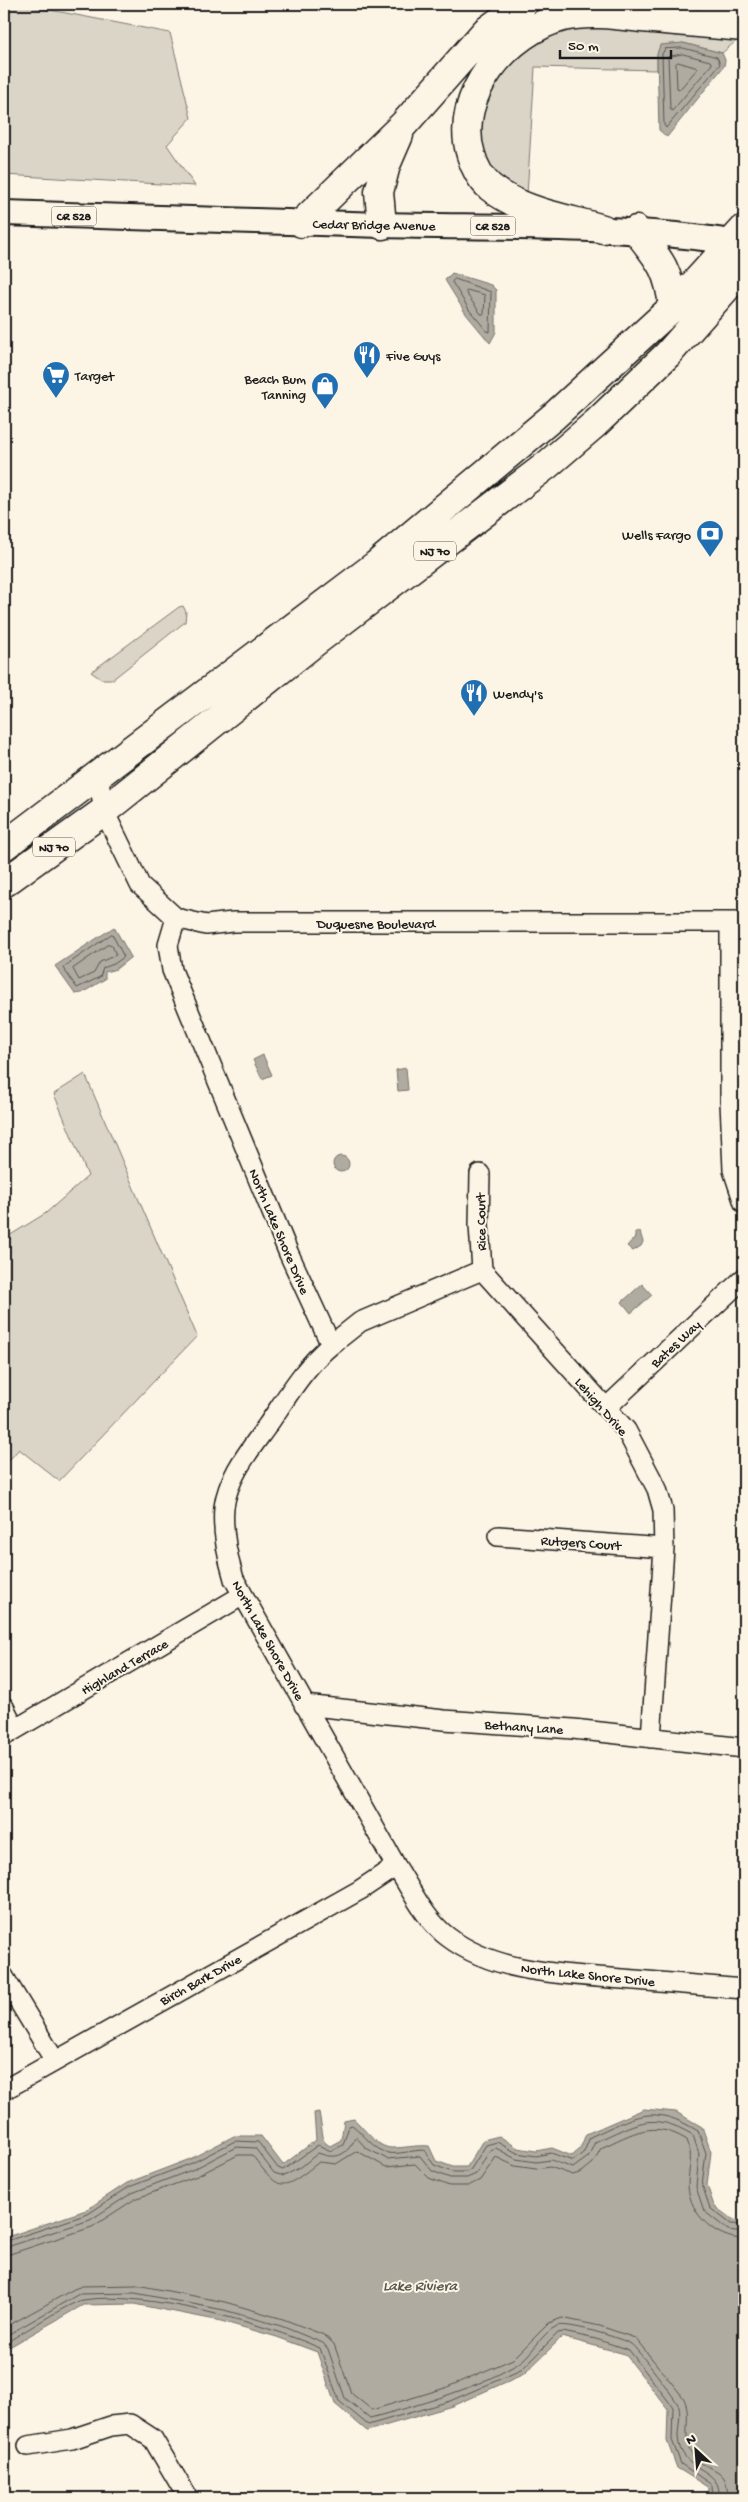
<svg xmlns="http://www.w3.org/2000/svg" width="748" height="2502" font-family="'Gochi Hand',sans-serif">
	<rect width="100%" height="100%" fill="#fcf5e5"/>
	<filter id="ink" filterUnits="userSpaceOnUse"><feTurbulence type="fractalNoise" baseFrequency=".02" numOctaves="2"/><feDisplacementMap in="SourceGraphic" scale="10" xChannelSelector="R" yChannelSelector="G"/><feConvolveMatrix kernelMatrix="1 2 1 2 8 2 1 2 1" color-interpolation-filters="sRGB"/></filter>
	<g filter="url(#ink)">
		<!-- green -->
		<path fill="#dbd5c8" stroke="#7c7872" d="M4,4H19L170,33L191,118L167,145L195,186L4,175Z
			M575,25L741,37L722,53L683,43L657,54V70L535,67L527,195L492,177L476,129L493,82L521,48Z
			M183,606L186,612L185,622L113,679H101L91,672L179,607Z
			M85,1074L197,1336L59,1481L19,1449L4,1466V1239L46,1213L88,1176L54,1094Z"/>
		<!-- water -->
		<path fill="#b0aba1" stroke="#75726c" d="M683,43L722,53L725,60L724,66L667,137L659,130L657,54L660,45Z
			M452,273L491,285L496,290V332L490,343L466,314L445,280Z
			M114,927L131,957L116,969L105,972V979L82,993L75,994L55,966Z
			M263,1055L272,1075L262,1079L253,1060Z
			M406,1068L408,1090L398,1091L396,1070Z
			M333 1164a8 8 0 1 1 16 0a8 8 0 1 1-16 0Z
			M635,1232H640L643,1242L641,1246L633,1251L627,1246L635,1237Z
			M642,1284L652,1295L631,1313L622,1302Z
			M644,2109L676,2112L702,2127L711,2152L707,2185L714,2206L733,2220L744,2221V2498H708L709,2488L677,2468L667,2441L668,2409L625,2354L562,2337L524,2374L452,2406L367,2431L335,2404L317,2352L277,2337L221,2321L134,2304L83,2305L4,2350V2238L86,2210L127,2183L190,2159L234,2136H261L283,2165L316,2140L314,2113L319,2112L324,2142L330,2146L341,2140L344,2121L354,2119C364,2128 377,2148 392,2148C405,2148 414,2145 429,2146L436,2161L453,2167H467L483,2140L499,2136L518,2148L536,2151L552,2148L572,2156L580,2149L586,2134Z"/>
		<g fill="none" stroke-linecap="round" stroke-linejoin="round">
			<!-- shore -->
			<path stroke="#575551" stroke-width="1" d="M683,48L717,57L720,64L666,128L664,125L662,54L665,49Z
				M683,54L710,61L712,64L672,111L670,108L668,57Z
				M678,62L698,68L679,90L677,88L676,64Z
				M455,279L491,292L490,332L487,331L470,311L452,282Z
				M467,290L485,295L484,314H481L466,293Z
				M112,934L124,957L114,964L103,968L100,977L77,988L63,968Z
				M109,944L112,945L116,955L100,962L94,973L79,980L73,969Z
				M4,2242L88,2214L129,2187L192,2163L235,2141L258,2142L278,2168L283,2170L318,2145L331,2151L343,2145L349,2126L352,2125C364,2134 373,2150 389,2153C396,2155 414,2150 424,2150L434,2165L452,2172H467L471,2169L486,2145L497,2142L517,2153L536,2156L551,2153L573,2161L584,2152L590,2137C635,2117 651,2102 698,2131L706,2153L702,2185L710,2208L731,2224L744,2225
				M4,2248L90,2220L132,2193L194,2169L236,2147L255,2148L274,2173L284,2176L301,2167L318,2153C329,2157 340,2159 349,2148C353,2144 353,2140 356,2137L366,2148L387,2159L420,2156L432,2171L450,2178H467L476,2174L490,2150L496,2148L516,2159L536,2162L551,2160L573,2168L588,2157L595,2142C636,2124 651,2110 693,2135L699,2154L696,2187L704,2211L728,2230L744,2232
				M4,2256L92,2227L135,2199L197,2176L238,2155H252C281,2193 281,2192 319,2162L336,2164L357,2151L386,2167L415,2164L429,2178L449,2186H468L480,2180L496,2157L515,2166L536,2169L550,2167L573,2175L582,2172L593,2163L601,2148C634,2133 653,2119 687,2140C694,2158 688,2167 688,2186C690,2215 716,2239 744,2239
				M4,2328L74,2289L82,2286L137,2285L225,2302L283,2319L324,2335L334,2344L351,2393L372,2410L445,2388L513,2359L549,2323L562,2318L600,2326L635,2338L683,2397C693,2414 681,2436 692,2454C703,2473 731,2463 727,2498
				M4,2337L79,2294L135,2293L224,2310L281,2326L323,2343L328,2349L345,2398L370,2418C416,2406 475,2389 516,2365C532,2356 541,2333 557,2326C567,2322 621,2338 631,2344C636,2347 678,2401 679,2407C681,2416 678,2428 678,2437C680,2474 723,2465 719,2498
				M4,2344C19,2335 70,2302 83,2300C144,2290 263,2323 320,2348L339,2401L368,2425L450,2401L521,2370L558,2333L563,2332L596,2339L629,2350L673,2407L672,2440L681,2464L712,2485L713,2498"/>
			<defs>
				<path id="minor" d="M98,776L104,811L140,885L176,918L206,925L233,922H744
					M176,918L168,945L172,970L289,1254L331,1345C304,1367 287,1397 267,1426C250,1450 228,1476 224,1507C222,1531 227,1556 234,1579L396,1866C411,1889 425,1920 448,1937C497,1974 564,1974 623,1979C663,1982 704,1986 744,1989
					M730,922V1102L733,1170L744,1203
					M480,1174L479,1225L482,1270
					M482,1270L626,1430L657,1489L663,1510L664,1548L651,1738
					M331,1345L360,1322L482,1270
					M606,1408L744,1278
					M498,1536L664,1548
					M304,1705L444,1720L573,1729L744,1748
					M4,1707L15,1729
					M4,1736L243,1595
					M4,1977L55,2061
					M4,2090L360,1890L396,1866
					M28,2446L72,2439L111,2426L130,2424L153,2439L188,2498"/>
				<path id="major" d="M4,213C130,218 256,222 382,225C503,228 624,224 744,244"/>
				<path id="highway" d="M714,4L744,6
					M302,223L404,124L486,31L523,4
					M382,225L379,192L386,165L399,135
					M603,229C566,218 521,212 490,187C481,179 474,166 471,155C452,96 508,31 563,17C588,11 616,15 642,18C676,21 710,24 744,27
					M636,230C659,259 669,269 673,307
					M4,846L376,565L554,416L673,307L744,229
					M4,883L104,811L315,642L547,465L596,423L668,354L744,268"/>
			</defs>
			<!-- minor casing -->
			<use href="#minor" stroke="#1c1c1c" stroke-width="22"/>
			<!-- major casing -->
			<use href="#major" stroke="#1c1c1c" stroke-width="28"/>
			<!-- highway casing -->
			<use href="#highway" stroke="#1c1c1c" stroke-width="31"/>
			<!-- minor -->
			<use href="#minor" stroke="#fcf5e5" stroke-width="19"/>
			<!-- major -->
			<use href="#major" stroke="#fcf5e5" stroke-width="24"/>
			<!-- highway -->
			<use href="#highway" stroke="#fcf5e5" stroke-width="28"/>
		</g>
	</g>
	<!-- icons -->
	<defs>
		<symbol id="restaurant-pin" viewBox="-11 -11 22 30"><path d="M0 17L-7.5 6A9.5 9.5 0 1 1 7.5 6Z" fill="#1f6fb2" stroke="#fcf5e5"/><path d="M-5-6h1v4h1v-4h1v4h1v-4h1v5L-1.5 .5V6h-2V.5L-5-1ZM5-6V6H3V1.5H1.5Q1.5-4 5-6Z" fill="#fff"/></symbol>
		<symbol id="supermarket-pin" viewBox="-11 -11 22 30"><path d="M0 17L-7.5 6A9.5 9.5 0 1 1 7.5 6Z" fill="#1f6fb2" stroke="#fcf5e5"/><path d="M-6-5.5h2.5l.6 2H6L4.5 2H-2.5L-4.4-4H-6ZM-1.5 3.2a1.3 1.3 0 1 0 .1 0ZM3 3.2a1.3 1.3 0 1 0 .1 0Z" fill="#fff"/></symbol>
		<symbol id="shop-pin" viewBox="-11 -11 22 30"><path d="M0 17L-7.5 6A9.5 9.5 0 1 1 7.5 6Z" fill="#1f6fb2" stroke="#fcf5e5"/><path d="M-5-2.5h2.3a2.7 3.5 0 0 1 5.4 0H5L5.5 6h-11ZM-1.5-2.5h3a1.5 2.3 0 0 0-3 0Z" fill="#fff"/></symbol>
		<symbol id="bank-pin" viewBox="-11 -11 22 30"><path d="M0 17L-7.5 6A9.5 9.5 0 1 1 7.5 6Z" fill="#1f6fb2" stroke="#fcf5e5"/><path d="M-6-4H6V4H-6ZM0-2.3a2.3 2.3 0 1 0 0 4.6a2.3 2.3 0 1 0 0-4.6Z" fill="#fff"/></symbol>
	</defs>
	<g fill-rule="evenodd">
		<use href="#restaurant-pin" x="351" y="339" width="32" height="43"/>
		<use href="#supermarket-pin" x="40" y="359" width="32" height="43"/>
		<use href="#shop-pin" x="309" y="370" width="32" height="43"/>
		<use href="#bank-pin" x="694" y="518" width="32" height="43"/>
		<use href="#restaurant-pin" x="458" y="677" width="32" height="43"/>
	</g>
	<g text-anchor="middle" stroke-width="4" stroke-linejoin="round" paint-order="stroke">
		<!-- shield labels -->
		<g fill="#fcf5e5" stroke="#5f5d58" stroke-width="1">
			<rect x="51.5" y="206.5" width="45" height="19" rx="4"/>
			<rect x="470.5" y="216.5" width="45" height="19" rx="4"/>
			<rect x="414" y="541.5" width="42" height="19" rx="4"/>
			<rect x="33" y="837.5" width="42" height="19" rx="4"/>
		</g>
		<g font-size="12" font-weight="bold" fill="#1c1c1c">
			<text x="74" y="220">CR 528</text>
			<text x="493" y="230">CR 528</text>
			<text x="435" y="555">NJ 70</text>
			<text x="54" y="851">NJ 70</text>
		</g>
		<!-- street labels -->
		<g font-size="14" fill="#1c1c1c" stroke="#fcf5e5">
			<text transform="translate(374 224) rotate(1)" y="5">Cedar Bridge Avenue</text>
			<text x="376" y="928">Duquesne Boulevard</text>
			<text transform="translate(480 1222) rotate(-91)" y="5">Rice Court</text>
			<text transform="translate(280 1231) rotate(67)" y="5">North Lake Shore Drive</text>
			<text transform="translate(675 1343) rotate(-43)" y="5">Bates Way</text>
			<text transform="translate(602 1406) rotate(49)" y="5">Lehigh Drive</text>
			<text transform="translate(581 1542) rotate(4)" y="5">Rutgers Court</text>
			<text transform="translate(269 1640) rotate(61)" y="5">North Lake Shore Drive</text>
			<text transform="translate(124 1666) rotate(-30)" y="5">Highland Terrace</text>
			<text transform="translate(524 1726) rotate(4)" y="5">Bethany Lane</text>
			<text transform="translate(588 1974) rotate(6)" y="5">North Lake Shore Drive</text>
			<text transform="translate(200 1979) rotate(-29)" y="5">Birch Bark Drive</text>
		</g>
		<!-- poi labels -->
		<g font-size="14" fill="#1c1c1c" stroke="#fcf5e5" text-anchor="start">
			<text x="386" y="360">Five Guys</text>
			<text x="75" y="380">Target</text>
			<text x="306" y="383" text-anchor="end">Beach Bum<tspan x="306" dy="16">Tanning</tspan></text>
			<text x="691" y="539" text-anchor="end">Wells Fargo</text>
			<text x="493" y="698">Wendy's</text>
		</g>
		<!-- water labels -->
		<g font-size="15" font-style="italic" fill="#575551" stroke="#fcf5e5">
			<text x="420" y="2290">Lake Riviera</text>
		</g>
	</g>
	<!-- margin -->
	<rect width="748" height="2502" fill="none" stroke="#fcf5e5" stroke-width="20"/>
	<rect x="10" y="10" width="728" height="2482" fill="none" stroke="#1c1c1c" stroke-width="2" filter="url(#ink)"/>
	<!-- north arrow -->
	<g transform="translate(696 2450) rotate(334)" stroke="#fcf5e5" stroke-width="4" paint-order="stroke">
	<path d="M0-4L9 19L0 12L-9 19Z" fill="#1c1c1c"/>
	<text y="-8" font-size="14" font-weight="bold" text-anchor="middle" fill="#1c1c1c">N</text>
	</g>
	<!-- scale -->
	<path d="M560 50v8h111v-8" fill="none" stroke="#1c1c1c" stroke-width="2.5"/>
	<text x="568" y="50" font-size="15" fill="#1c1c1c" stroke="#fcf5e5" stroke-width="4" paint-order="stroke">50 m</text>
</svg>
